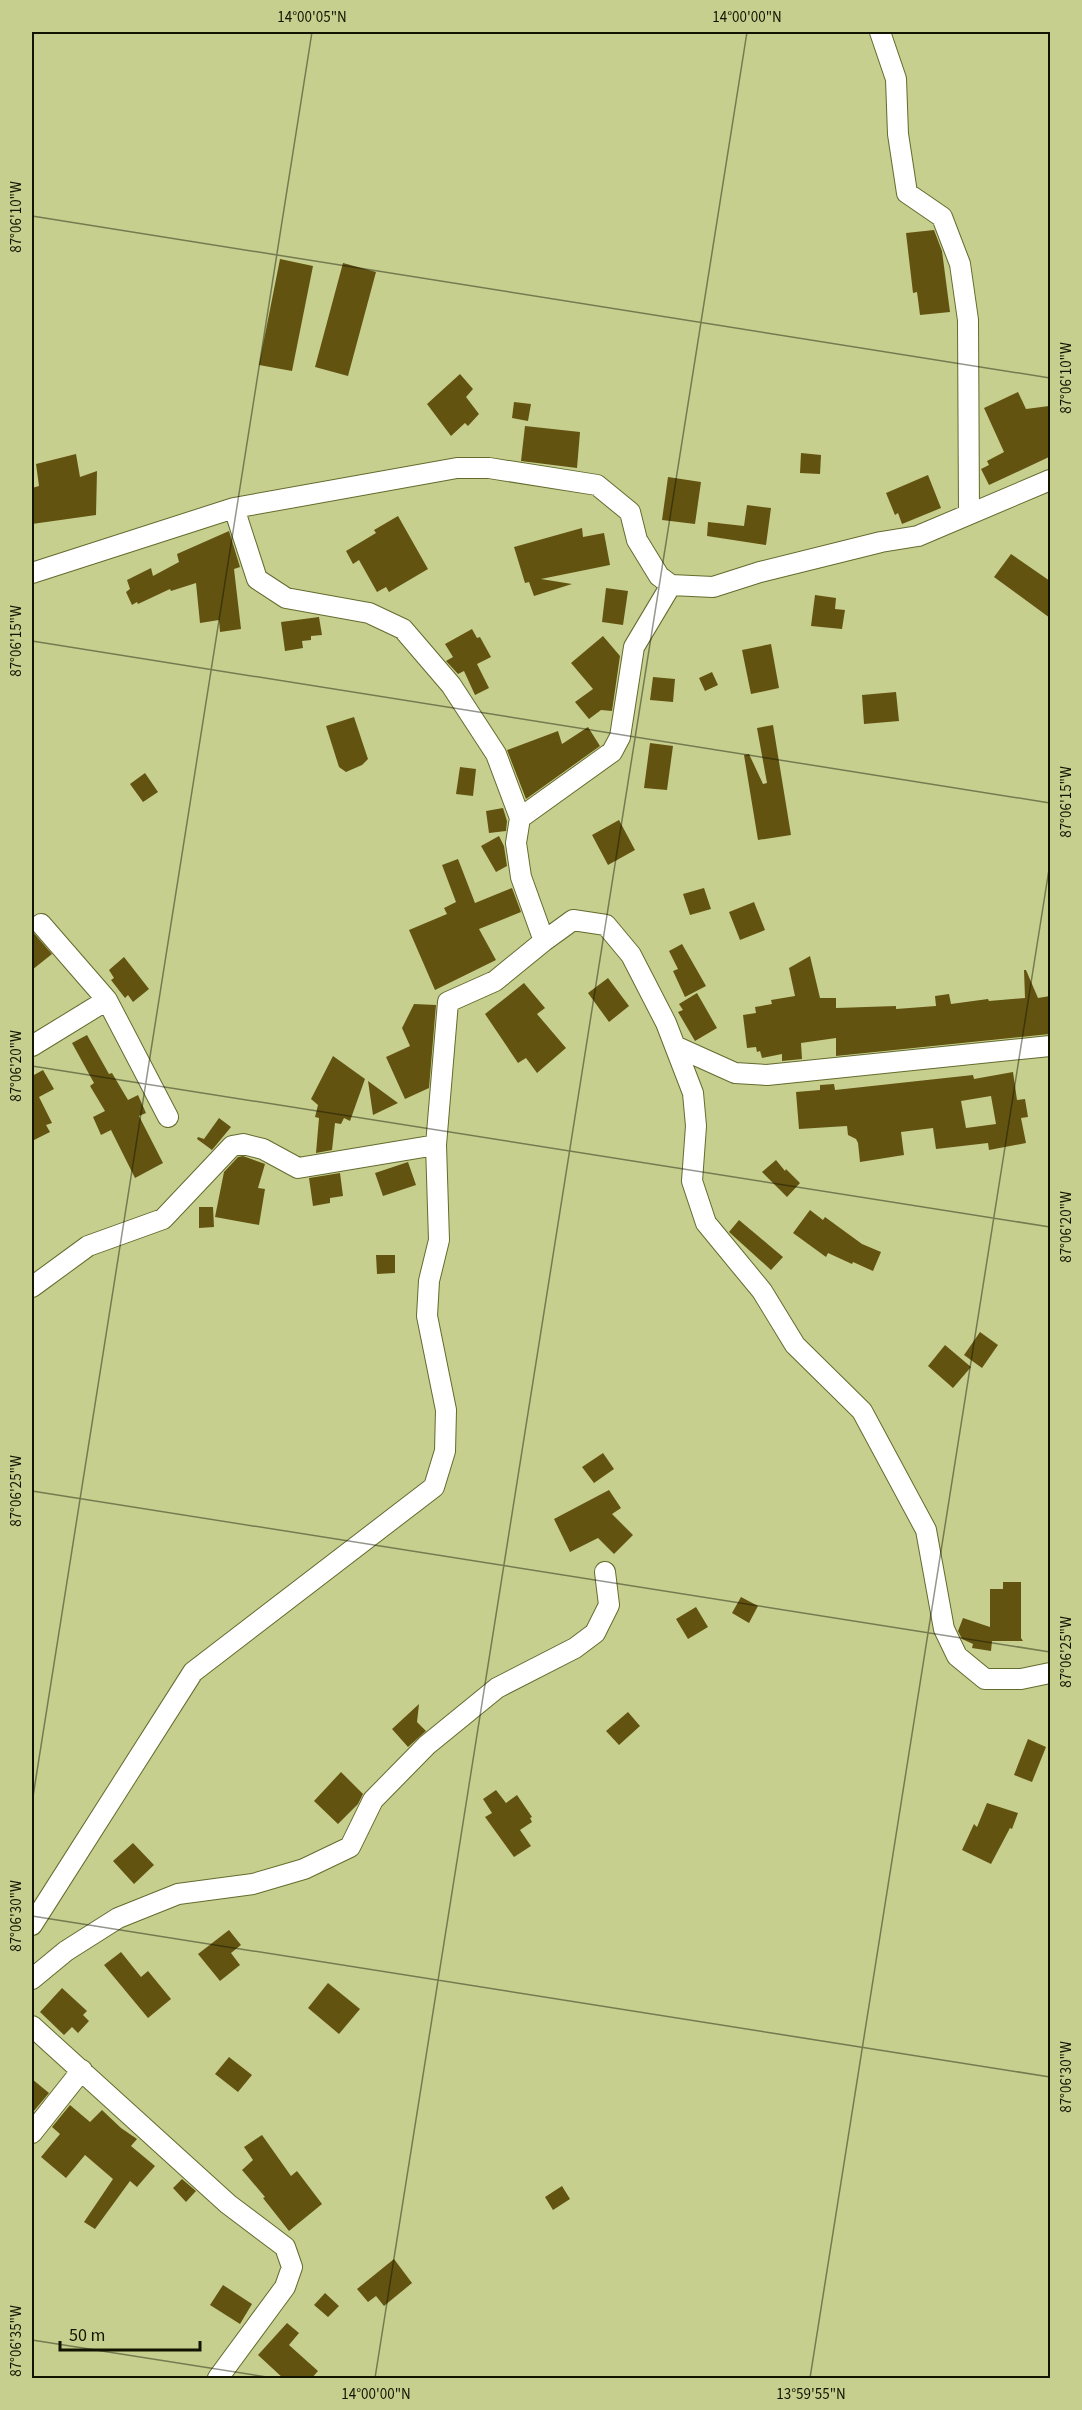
<svg xmlns="http://www.w3.org/2000/svg" width="1082" height="2410" font-family="'Source Sans 3',sans-serif">
	<rect width="100%" height="100%" fill="#c7cf8f"/>
	<!-- building -->
	<path fill="#635311" fill-rule="evenodd" d="M934,230L942,251L950,312L920,315L917,292L913,293L906,233Z
		M280,259L313,266L292,371L259,365Z
		M343,263L376,272L348,376L315,367Z
		M460,374L473,389L466,397L479,414L468,426L465,423L451,436L427,404Z
		M1018,392L1026,409L1049,406V457L989,485L981,469L989,465L987,461L1004,452L984,408Z
		M514,402L531,404L528,421L512,418Z
		M525,426L580,432L577,468L521,461Z
		M801,453L821,455L820,474L800,473Z
		M76,454L80,477L97,471L96,515L32,524V488L39,486L36,464Z
		M928,475L941,508L902,524L898,513L895,515L886,493Z
		M668,477L701,482L695,524L662,520Z
		M747,505L771,508L766,545L707,536L708,522L744,526Z
		M398,516L428,569L389,592L386,587L377,592L359,560L353,564L346,551L376,533L374,530Z
		M582,528L583,537L604,533L610,565L541,579L572,584L534,596L529,582L525,583L514,547Z
		M229,531L240,567L234,569L241,629L220,632L219,620L200,623L196,583L171,591L170,589L138,604L137,602L132,605L126,592L130,589L127,580L151,568L153,576L179,562L177,554Z
		M1011,554L1050,581V618L994,577Z
		M606,588L628,591L623,625L602,622Z
		M815,595L836,598L835,609L845,610L842,629L811,626Z
		M319,617L322,635L311,636V640L302,641L303,648L285,651L281,622Z
		M472,629L477,638L480,637L491,657L477,664L489,688L475,695L464,671L458,674L446,661L453,657L445,644Z
		M603,636L620,656L612,711L601,710L589,719L575,702L593,689L571,663Z
		M771,644L779,688L751,694L742,650Z
		M712,672L718,685L705,691L699,678Z
		M653,677L675,679L673,702L650,700Z
		M896,692L899,721L864,724L862,695Z
		M354,717L368,759L362,765L346,772L339,767L326,726Z
		M773,725L791,835L758,840L744,755L749,754L763,784L767,783L757,728Z
		M588,727L600,746L526,799L507,750L558,731L562,744Z
		M650,743L673,746L667,790L644,788Z
		M460,767L476,769L473,796L456,794Z
		M145,773L158,792L143,802L130,784Z
		M503,808L507,821L506,831L489,833L486,811Z
		M619,820L635,850L608,865L592,835Z
		M499,836L504,846L507,866L496,872L481,846Z
		M458,859L475,903L512,888L521,912L479,929L496,960L435,990L409,930L447,914L444,908L456,902L442,865Z
		M704,888L711,909L690,915L683,894Z
		M754,902L765,930L740,940L729,912Z
		M32,931L52,954L32,970Z
		M682,944L706,986L685,997L673,971L678,969L669,951Z
		M810,956L820,998H836V1008L896,1006V1009L936,1006L935,996L949,994L951,1004L988,999L989,1001L1025,998L1024,970H1026L1038,998L1050,996V1034L836,1056V1038L801,1043L802,1059L782,1061V1054L762,1058L760,1051L757,1052L756,1047L747,1048L743,1015L756,1013L755,1007L772,1004L771,1000L795,996L789,968Z
		M124,957L149,989L133,1002L128,995L125,998L111,980L114,978L109,970Z
		M608,978L629,1006L609,1022L588,993Z
		M524,983L545,1008L537,1014L566,1048L537,1073L526,1058L518,1063L485,1014Z
		M697,993L717,1028L695,1041L678,1012L683,1010L679,1004Z
		M414,1004L436,1005L429,1088L405,1099L386,1057L410,1046L402,1028Z
		M87,1035L109,1074L112,1073L128,1100L138,1095L146,1113L139,1116L163,1163L135,1178L111,1130L101,1135L93,1117L105,1111L90,1086L94,1083L72,1043Z
		M333,1056L365,1079L350,1121L344,1118L341,1124L335,1123L332,1150L316,1153L319,1118L315,1117L318,1105L311,1099Z
		M43,1070L54,1089L39,1097L52,1123L46,1125L50,1132L32,1141V1076Z
		M1013,1072L1017,1100L1025,1099L1028,1117L1021,1118L1026,1143L989,1150L988,1143L936,1149L933,1128L901,1132L904,1155L860,1162L858,1143L856,1139L848,1135L847,1126L799,1129L796,1092L820,1090V1085L834,1084L835,1090L973,1075L974,1079ZM991,1096L996,1124L966,1128L961,1101Z
		M368,1081L398,1103L373,1115Z
		M219,1118L231,1127L212,1150L197,1139L198,1137L204,1139Z
		M243,1156L265,1164L258,1188L265,1189L259,1225L215,1217L224,1172L238,1157Z
		M776,1160L785,1171L786,1169L800,1183L787,1197L762,1172Z
		M408,1162L416,1185L383,1196L375,1173Z
		M340,1173L343,1196L330,1198V1203L313,1206L309,1178Z
		M199,1207H213L214,1227L199,1228Z
		M810,1210L823,1220L825,1217L862,1244L881,1252L873,1271L853,1262L852,1264L828,1253L826,1257L793,1233Z
		M739,1220L783,1257L771,1270L729,1232Z
		M376,1255H395V1273L377,1274Z
		M980,1332L998,1345L982,1368L964,1355Z
		M945,1345L971,1367L953,1388L928,1366Z
		M603,1453L614,1469L594,1483L582,1467Z
		M609,1490L621,1508L612,1514L633,1535L614,1554L598,1538L570,1552L554,1519Z
		M1003,1582H1021V1638L1023,1641H992L991,1651L972,1648L973,1644L962,1639L958,1631L963,1618L990,1627V1589H1003Z
		M741,1597L758,1606L749,1623L732,1613Z
		M696,1607L708,1627L688,1639L676,1619Z
		M419,1704L417,1722L426,1731L408,1747L392,1729Z
		M628,1712L640,1726L619,1745L606,1731Z
		M1028,1739L1046,1747L1032,1782L1014,1775Z
		M341,1772L363,1794L358,1804L338,1824L314,1801Z
		M496,1790L506,1803L517,1795L532,1817L530,1818L532,1822L520,1830L531,1846L514,1857L485,1817L492,1813L483,1799Z
		M987,1803L1018,1813L1012,1829L1010,1828L991,1864L962,1850L974,1824L977,1827Z
		M133,1843L154,1865L134,1884L113,1861Z
		M229,1930L241,1945L231,1953L240,1965L220,1981L198,1954Z
		M121,1952L141,1977L148,1971L171,1999L148,2018L104,1965Z
		M328,1983L360,2009L339,2034L308,2008Z
		M62,1988L87,2011L83,2015L89,2021L78,2033L72,2027L64,2035L40,2012Z
		M229,2057L252,2075L238,2092L215,2074Z
		M32,2079L49,2093L33,2112L32,2111Z
		M70,2105L90,2122L102,2110L121,2128L137,2139L131,2146L155,2166L137,2187L130,2181L95,2229L84,2222L113,2179L85,2155L66,2178L41,2157L60,2134L52,2127Z
		M262,2135L291,2176L297,2171L322,2204L289,2231L263,2198L265,2197L242,2170L253,2160L244,2147Z
		M182,2179L196,2191L186,2202L173,2188Z
		M562,2186L570,2199L553,2210L545,2197Z
		M394,2259L412,2283L384,2306L376,2296L368,2302L357,2289Z
		M223,2285L252,2304L240,2324L210,2305Z
		M325,2293L339,2306L328,2317L314,2305Z
		M287,2323L299,2333L289,2345L318,2371L311,2379H284L258,2355Z"/>
	<g fill="none" stroke-linecap="round" stroke-linejoin="round">
		<defs>
			<path id="street" d="M880,32L896,79L898,134L907,193L942,217L960,264L968,320L969,514
				M234,508L257,579L286,598L369,613L403,629L451,685L496,754L520,818L516,843L521,877L544,941L573,920L606,925L631,955L666,1023L693,1093L696,1126L692,1181L706,1223L762,1291L795,1345L862,1411L926,1530L944,1629L957,1656L985,1679H1021L1050,1673
				M32,573L234,508L457,468H489L597,485L630,512L637,540L659,576L671,585L713,587L760,572L881,542L918,536L1050,480
				M520,818L612,752L620,737L634,647L671,585
				M107,1000L168,1117
				M32,1046L107,1000L41,924
				M675,1046L735,1073L767,1075L1050,1046
				M32,1287L88,1246L163,1219L232,1146L243,1144L263,1149L298,1168L436,1145
				M32,1925L193,1672L434,1487L445,1451L446,1410L427,1316L429,1281L439,1240L436,1145L448,1002L495,981L544,941
				M32,1979L66,1951L118,1918L178,1894L253,1884L304,1869L350,1847L373,1800L427,1745L497,1688L575,1648L595,1633L609,1605L605,1572
				M32,2026L228,2204L285,2247L292,2267L285,2287L218,2378
				M32,2133L82,2070"/>
		</defs>
		<!-- street casing -->
		<use href="#street" stroke="#646b2d" stroke-width="22"/>
		<!-- street -->
		<use href="#street" stroke="#fff" stroke-width="20"/>
	</g>
	<!-- ticks -->
	<path fill="none" stroke="#121400" stroke-width="1.5" stroke-opacity="0.45" d="M32,216L1050,378M32,641L1050,803M32,1066L1050,1227M32,1491L1050,1652M32,1803L312,32M32,1916L1050,2077M32,2340L273,2378M375,2378L747,32M810,2378L1050,863"/>
	<!-- border -->
	<rect width="1082" height="2410" fill="none" stroke="#c7cf8f" stroke-width="66"/>
	<!-- scale -->
	<path d="M60 2341v9h140v-9" fill="none" stroke="#121400" stroke-width="3"/>
	<text x="69" y="2341" font-size="18" fill="#121400" stroke="#c7cf8f" stroke-width="4.5" paint-order="stroke">50 m</text>
	<rect x="33" y="33" width="1016" height="2344" fill="none" stroke="#121400" stroke-width="2"/>
	<g font-size="15" text-anchor="middle" fill="#121400">
		<text x="312" y="22">14°00'05"N</text>
		<text x="747" y="22">14°00'00"N</text>
		<text transform="translate(16 217) rotate(-90)" y="5">87°06'10"W</text>
		<text transform="translate(1066 378) rotate(-90)" y="5">87°06'10"W</text>
		<text transform="translate(16 641) rotate(-90)" y="5">87°06'15"W</text>
		<text transform="translate(1066 802) rotate(-90)" y="5">87°06'15"W</text>
		<text transform="translate(16 1066) rotate(-90)" y="5">87°06'20"W</text>
		<text transform="translate(1066 1227) rotate(-90)" y="5">87°06'20"W</text>
		<text transform="translate(16 1491) rotate(-90)" y="5">87°06'25"W</text>
		<text transform="translate(1066 1652) rotate(-90)" y="5">87°06'25"W</text>
		<text transform="translate(16 1916) rotate(-90)" y="5">87°06'30"W</text>
		<text transform="translate(1066 2077) rotate(-90)" y="5">87°06'30"W</text>
		<text transform="translate(16 2341) rotate(-90)" y="5">87°06'35"W</text>
		<text x="376" y="2399">14°00'00"N</text>
		<text x="811" y="2399">13°59'55"N</text>
	</g>
</svg>
